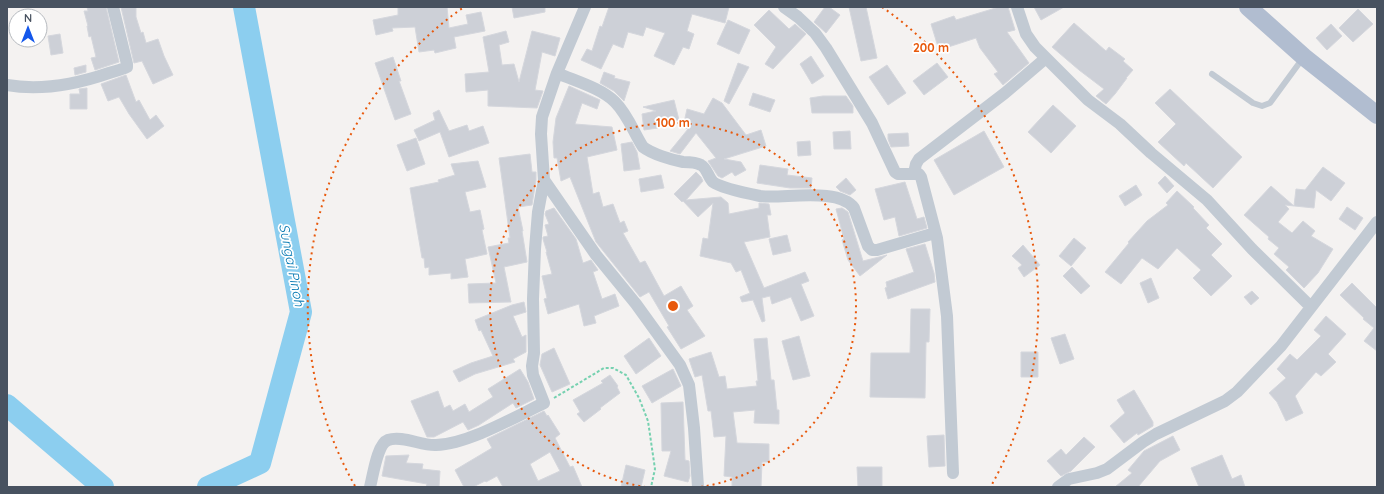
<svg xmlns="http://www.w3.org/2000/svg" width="1384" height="494" font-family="Quicksand,sans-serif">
	<rect width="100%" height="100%" fill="#f4f2f1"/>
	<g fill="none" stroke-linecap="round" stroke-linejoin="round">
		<!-- river -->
		<path stroke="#8cceef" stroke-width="22" d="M7,405L103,487
			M208,487L260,463L301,312L244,7"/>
	</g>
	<!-- building -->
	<path fill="#cdd0d7" stroke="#d5d7dd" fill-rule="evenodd" d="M87,7H106L119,62L95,70L91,58L96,57L91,36L89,37L87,26H88L84,11H88Z
		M121,7H136V17L141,33L143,32L146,43L158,39L164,56L173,75L153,84L142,61L134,63Z
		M398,7H447L449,28L468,24L466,15L481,12L485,31L454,37L456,48L435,53L434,50L419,52L415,27L392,28L393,31L376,35L373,20L398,15Z
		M512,7H545V12L514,18Z
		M609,7H729L725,23L692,14L687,31L694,34L689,49L683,47L674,65L654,56L665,33L646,27L643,36L628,32L623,48L613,44L601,69L581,60L587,49L592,51L600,26L602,27Z
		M825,7H829L840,15L826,33L814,22Z
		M849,7H866L877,58L861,61Z
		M999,7H1008L1015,30L1007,32L1029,63L1003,85L994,74L998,72L980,48L976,38L939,50L931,24L954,16L956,20Z
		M1034,7H1064L1041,20Z
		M1358,9L1373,24L1353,42L1339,28Z
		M769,10L789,29L795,24L806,34L773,69L765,64L776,47L754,25Z
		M728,20L750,30L739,54L717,44Z
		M1074,23L1106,51L1109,47L1125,59L1123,61L1133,70L1126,78H1127L1115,94L1106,104L1096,96L1104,89L1079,70L1052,47Z
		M1331,24L1342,36L1327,50L1316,38Z
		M506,31L509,42L499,45L502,65L514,64L519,82L532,31L560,38L555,56L542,52L535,90L543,91L537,108L488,106V90L466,92L465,74L489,72L483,37Z
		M60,34L63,53L51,55L48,36Z
		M811,56L824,76L812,84L800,64Z
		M393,57L401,81H399L411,114L395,120L375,63Z
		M738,63L749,67L729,104L724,101Z
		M937,63L948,77L924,95L913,81Z
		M86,65V72L75,75L74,68Z
		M887,65L906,93L888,105L869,77Z
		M604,72L615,76L614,78L630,82L624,101L614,91L600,83Z
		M126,75L136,102L139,100L150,120L156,115L164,126L147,139L129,114L119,97L108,101L101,84Z
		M569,86L600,100L597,109L582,103L575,124L612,127L617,150L587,157L593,194L599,192L603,207L613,204L620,223L624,221L628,231L623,233L640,263L645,261L664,296L681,286L693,306L687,310L705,336L681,349L667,327L669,326L649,292L640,297L596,242L570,177L561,181L557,158H554L553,142L556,118Z
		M87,88V109H70V94H80L79,89Z
		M1170,89L1242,157L1213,188L1186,163L1184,166L1158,142L1176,124L1155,103Z
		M753,93L775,100L770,112L749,105Z
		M823,96H846L853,106V113H812L810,98Z
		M713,98L722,103L746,135L761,130L766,146L724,159L741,162L746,170L735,176L732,172L722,178L718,176L708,161L716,158L696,133L680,154L670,151L688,129L683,127L687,109L704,114Z
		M674,100L679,120L657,125L658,128L644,130L642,114L656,111L643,107Z
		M1053,105L1076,126L1051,153L1028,132Z
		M439,110L449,131L467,125L469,131L483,126L489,143L449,157L440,132L419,141L414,130L435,120L433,113Z
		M850,131L851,149H834L833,132Z
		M984,131L1004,167L954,195L934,160Z
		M908,133L909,146L891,147L888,139V134Z
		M416,138L425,164L407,171L397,145Z
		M810,141L811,155L798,156L797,142Z
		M632,142L637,152L640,169L624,171L621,144Z
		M530,154L532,172H536V180L532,205L518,207L523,231H522L527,262L504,267L511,302L469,303L468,284L496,283L488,247L509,243L508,238H510L499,158Z
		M478,161L486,187L465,192L470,212L480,210L484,229L482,230L487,254L465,259L468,277L451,279V273L429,275V267L425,268L424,258H422L410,188L439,182L438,180L455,175L451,164Z
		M760,165L788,169L787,175L812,178L811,188H790L757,183Z
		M1323,167L1345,183L1331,201L1316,190L1314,208L1285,205L1289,209L1278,222L1292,233L1303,221L1315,231L1311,236L1333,249L1318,273L1304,288L1286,270L1289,267L1274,254L1279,248L1268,239L1269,237L1244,215L1271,186L1294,206L1296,189L1305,190Z
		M696,172L701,177L703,181L686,200L721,197L728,203L729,214L759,208V203L769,204L771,215H767L770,237L744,242L764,288L805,272L809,281L801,284L814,316L801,321L791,297L772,304L770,296L762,298L765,321L762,322L753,300L742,302L740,297L750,293L741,270L736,272L731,263L700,256L703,238L708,239L713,203L698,217L683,201L682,202L674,194Z
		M661,175L664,188L641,192L639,179Z
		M1165,176L1174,186L1167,193L1158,183Z
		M846,178L856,190L850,195L840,191L836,187Z
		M905,182L917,219L924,217L927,228L899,236L895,217L884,220L875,189Z
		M1136,185L1142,195L1125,206L1119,196Z
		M1177,191L1194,207L1193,208L1209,225L1206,228L1222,244L1211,255L1232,276L1211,296L1193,278L1201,270L1177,248L1158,269L1142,258L1121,284L1105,272L1129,243L1128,242L1147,221L1168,205L1166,203Z
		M1347,207L1363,218L1355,230L1339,219Z
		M554,208L576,239L583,263L591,260L598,270L593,272L602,299L615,294L619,306L594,316L596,323L584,326L579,304L548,314L544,299L547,298L542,276L552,274L546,252H547L543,239V237L548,236L545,225L549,224L545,214L546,211Z
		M842,208L848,212L863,261L887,255L860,276L848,260L842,240L844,239L836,209Z
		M787,235L791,251L773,255L769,239Z
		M1074,238L1086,248L1071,266L1059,256Z
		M925,244L934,273L935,282L888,299L885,288L887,287L886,282L914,272L906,249Z
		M1023,245L1040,265L1024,277L1018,268L1022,265L1012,256Z
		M1072,267L1090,286L1081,294L1063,276Z
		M1151,278L1159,298L1148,303L1140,283Z
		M1352,283L1377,308V351L1364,341L1374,328L1363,319L1364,318L1340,295Z
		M1252,291L1259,298L1251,305L1244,297Z
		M524,302L526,312L513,316L522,337L526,335V352L513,359L515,362L475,374L459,382L453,371L471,363L493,356L481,330L479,331L475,320L512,305Z
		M911,309H930L929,342H926L925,398L870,397L871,353H910Z
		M1326,316L1346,334L1328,354L1336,362L1321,376L1316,372L1295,396L1303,413L1286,421L1277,402L1269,393L1286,378L1277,369L1290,354L1297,360L1321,336L1314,330Z
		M1065,334L1074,359L1060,364L1051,338Z
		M799,336L810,376L793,380L782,341Z
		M649,338L661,356L636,374L624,356Z
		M767,338L771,380H774L777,410H779V424L754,423L755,410L733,412L737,443L769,444V462H762L761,487H732V477L724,476L726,436L714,437L711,411H708L702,375L695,377L689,359L711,352L719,377L725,376L727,389L757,386L756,381H758L754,339Z
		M554,348L570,384L552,392L540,365L542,354Z
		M1021,352H1038V377H1021Z
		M520,369L528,382L534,399L516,408L513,403L479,425L468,430L463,422L434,437H427L411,401L438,391L444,408L450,405L453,411L465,404L469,412L493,397L488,389Z
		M673,369L681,386L652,403L642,386Z
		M610,375L618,386L617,387L620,393L600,408L601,409L584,422L577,414L580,412L573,400L603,383L601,381Z
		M1134,390L1153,422V426L1138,435L1137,433L1124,443L1110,426L1125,413L1117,400Z
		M683,402L685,460L689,461L690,476L688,482L664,476L671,451H662L661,403Z
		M544,411L547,416L548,415L560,434L555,438L570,467L573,466L582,487H503L497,476L486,482L485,481L473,487H464L455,470L492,448L487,439ZM550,452L560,471L538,481L530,464Z
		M944,435L945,466L929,467L927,436Z
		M1173,436L1180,450L1160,461L1138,487H1115L1132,473L1128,470L1144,451Z
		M1084,437L1095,447L1071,471L1061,476L1047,461L1061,449L1066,455Z
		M409,455L406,463L423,464L422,469L440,471L439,487H426L427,484L382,476L386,456Z
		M1222,455L1232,479L1241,475L1245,487H1199L1191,468Z
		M626,465L645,470L641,487H621Z
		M857,467H882V487H858Z"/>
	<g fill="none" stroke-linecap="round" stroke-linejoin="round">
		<!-- path -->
		<path stroke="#76d1b0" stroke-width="2" stroke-dasharray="3 2" stroke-linecap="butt" d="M554,398L604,368H613L626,375L639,398L648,421L655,469L651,487"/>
		<!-- service -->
		<path stroke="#c2cad3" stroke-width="6" d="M1212,74L1253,103L1262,106L1270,103L1303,58"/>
		<!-- minor -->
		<path stroke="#c2cad3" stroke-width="12" d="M585,7L557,73L542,117L541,134L544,180L596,255L636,304L680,365L689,385L694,428L698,487
			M784,7L798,17L815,33L826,48L872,123L895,172L898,174H919L921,177L937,238L947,316L953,473
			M1017,7L1026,34L1035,47L1088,100L1120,124L1151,153L1207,200L1252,249L1311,307
			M557,73C575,81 601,88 615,102C628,115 634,133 643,147C652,154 672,160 683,162C689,162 696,162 701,165C707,168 708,177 713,182C721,188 750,194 760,196C783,199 839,187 854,208L868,246L872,250H877L935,233
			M7,85C41,91 77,84 109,73C115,71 121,70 127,67V64L113,7
			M914,173L916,164L919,159L1005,93L1046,58
			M370,487C373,476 377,444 388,440C402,435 422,446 436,445C468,444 515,417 544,403L533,375L532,366L534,353L533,299L535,249L538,212L544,180
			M1058,487L1069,479L1097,473L1107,469L1143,442L1156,434L1225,401L1237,392L1281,346L1377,222"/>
		<!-- primary -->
		<path stroke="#b1bdd0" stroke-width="18" d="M1248,7L1304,57L1377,115"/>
	</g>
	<!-- distance rings -->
	<g fill="none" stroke="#e8590c" stroke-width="2" stroke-dasharray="2 4">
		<path d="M646 487A183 183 0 1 1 700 487"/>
		<path d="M355 486A365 365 0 0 1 464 7M882 7A365 365 0 0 1 991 486"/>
	</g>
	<g text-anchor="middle" stroke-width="3.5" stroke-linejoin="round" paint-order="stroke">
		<!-- water labels -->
		<g font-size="14" font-style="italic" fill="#087ab3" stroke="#fff">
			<text transform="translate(292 265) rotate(79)" y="5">Sungai Pinoh</text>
		</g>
	</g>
	<circle cx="673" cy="306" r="6" fill="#e8590c" stroke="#fff" stroke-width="2"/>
	<g font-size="12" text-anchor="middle" font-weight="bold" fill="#e8590c" stroke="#fff" stroke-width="3.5" stroke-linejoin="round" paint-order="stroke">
		<text x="931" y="52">200 m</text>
		<text x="673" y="127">100 m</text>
	</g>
	<!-- border -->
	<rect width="1384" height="494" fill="none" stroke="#485260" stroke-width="16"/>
	<!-- north arrow -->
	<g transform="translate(28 28)"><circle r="19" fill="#ffffff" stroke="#b6babf"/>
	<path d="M0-3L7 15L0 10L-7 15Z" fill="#1457eb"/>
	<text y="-6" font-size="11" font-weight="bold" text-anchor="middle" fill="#485260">N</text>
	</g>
</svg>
